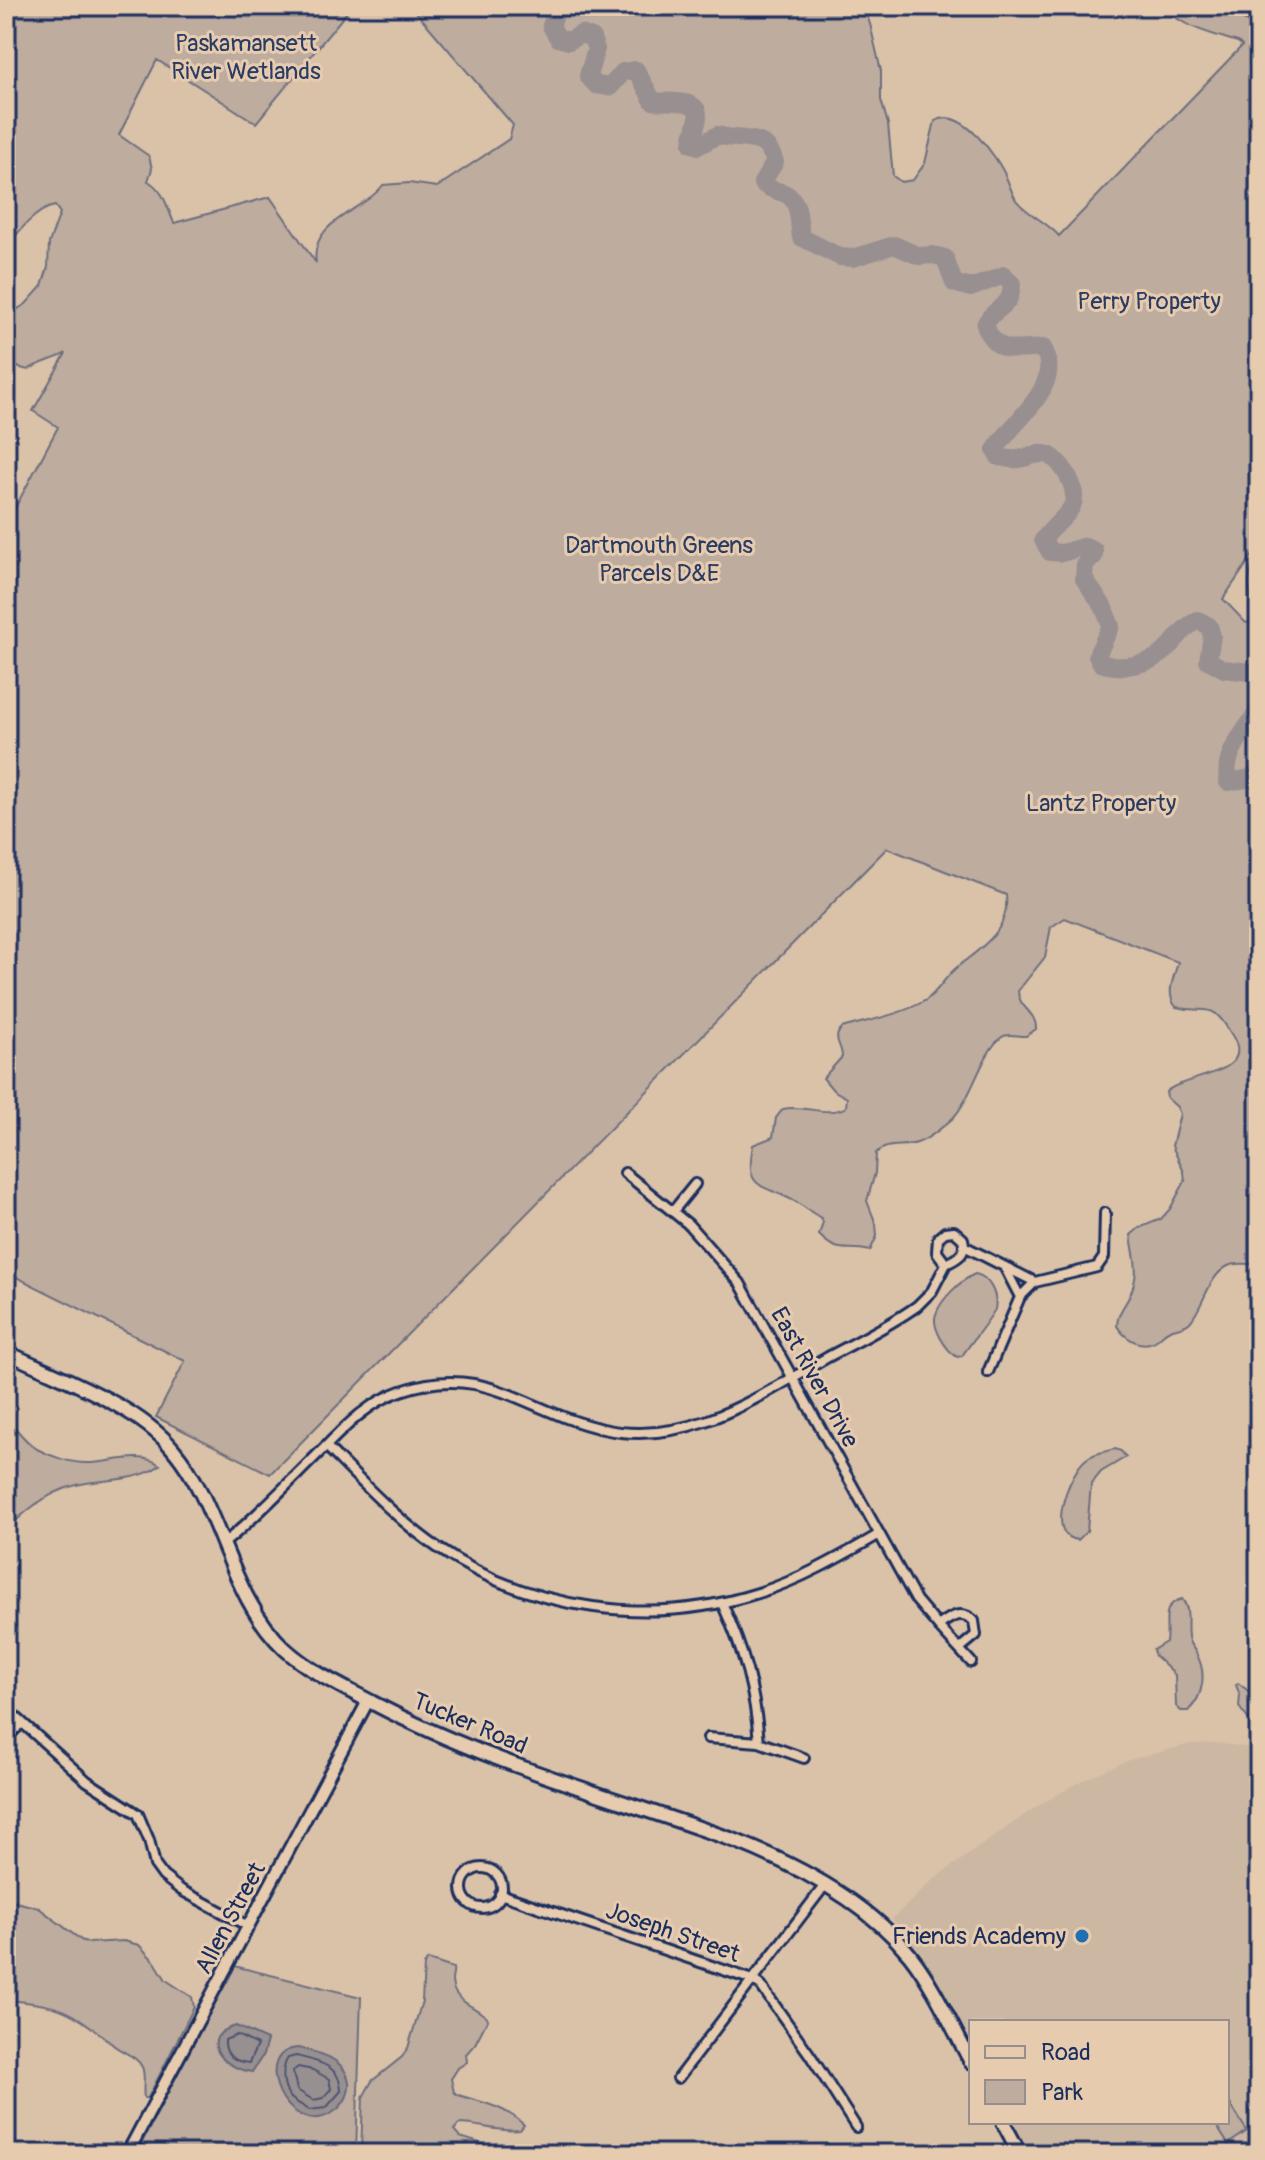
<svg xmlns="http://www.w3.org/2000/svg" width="1265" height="2160" font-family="Pangolin,sans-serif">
	<rect width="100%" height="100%" fill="#dac2a9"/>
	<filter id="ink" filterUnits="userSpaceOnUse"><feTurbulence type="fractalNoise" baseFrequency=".0125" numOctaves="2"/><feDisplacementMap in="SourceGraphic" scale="16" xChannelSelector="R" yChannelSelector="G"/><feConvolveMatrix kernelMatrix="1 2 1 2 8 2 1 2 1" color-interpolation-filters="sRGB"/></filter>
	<g filter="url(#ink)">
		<!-- built -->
		<path fill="#ccb7a3" d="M1217,1743L1259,1749V2154H1026L1008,2122H1227V2022H971V2054L918,1952L892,1919L935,1878L1036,1807L1081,1781L1126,1761L1190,1744Z"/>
		<!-- green -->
		<path fill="#beac9e" stroke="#6c6e7e" stroke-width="2" d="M6,6H352L256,123L157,60L119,135L149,156L152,169L148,181C164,190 167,207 174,223L270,197L316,263C309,221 364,211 383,185L409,183L437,187L509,139L513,125L411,6H863L870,24L881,71V100L888,124L893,176L901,182L913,180L925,163L935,121C961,106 997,156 1006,177C1009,184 1012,193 1016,200C1028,215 1047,222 1059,236L1242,46L1238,42C1211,34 1182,27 1162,6H1236C1239,19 1246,25 1259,24V546L1223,599L1246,623L1250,622C1254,609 1249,596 1249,582C1250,571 1254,560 1259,550V1265C1250,1264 1237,1262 1228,1266C1208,1276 1204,1306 1190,1322C1184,1328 1176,1327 1168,1331C1162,1334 1159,1340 1153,1342C1138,1348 1124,1337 1117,1326C1117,1314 1124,1307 1129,1297C1141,1272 1134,1259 1131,1235L1139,1228L1161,1219L1170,1209L1185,1181L1184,1172L1172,1146L1180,1114L1177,1107L1167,1098L1166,1092C1184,1074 1256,1076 1233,1037C1211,999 1211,1015 1176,1007C1165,993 1174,978 1178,962L1065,918L1051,927L1045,957L1018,991C1018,1008 1037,1012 1036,1029L1026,1036C1019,1037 1009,1032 1002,1037C983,1050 972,1098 953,1118C943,1127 929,1139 917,1143C902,1148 888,1142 876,1153L875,1173L867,1201L876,1224L877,1236L870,1251C845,1245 840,1256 819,1235L823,1222L821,1218C812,1213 803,1206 794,1201C762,1183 744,1192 753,1145L773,1137L776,1118L783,1109C804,1104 827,1118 846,1107L847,1098L833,1090L823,1078L842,1057C842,1044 831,1039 842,1028C869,1020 901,1015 926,1000C938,992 945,977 956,968C981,947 1010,932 1006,895L887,848L270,1474L156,1417L185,1361L6,1272V525L58,427L33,411L66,353C55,360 40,362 28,370L6,364V316L26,304L42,286L48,267L49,243L60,213L55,206C36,209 18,232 6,248Z
			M975,1274C989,1276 998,1295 995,1309C992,1317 968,1346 962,1356L957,1357C946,1350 931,1327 936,1314C941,1299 961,1280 975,1274Z
			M6,1417C16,1428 24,1441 37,1449C50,1456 70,1463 86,1463C108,1464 141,1450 160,1465C140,1481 110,1479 86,1483C54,1488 28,1507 6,1531Z
			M1115,1449L1121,1451L1126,1457L1101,1472L1091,1484L1087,1531L1078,1540C1044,1538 1069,1474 1085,1460C1093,1453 1104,1452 1115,1449Z
			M1182,1599C1191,1610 1186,1623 1188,1636C1188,1643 1193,1647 1196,1653C1207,1672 1204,1696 1188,1711H1181L1176,1706L1175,1675L1155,1656L1153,1650L1166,1642C1169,1624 1159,1605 1182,1599Z
			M1238,1683L1259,1699V1733L1239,1707L1240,1696L1236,1685Z
			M6,1895L16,1902L39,1908L81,1940L89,1943L124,1941L139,1945L155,1962L166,1980L192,1997L194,2007L148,2098H144C142,2088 146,2076 142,2067C136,2055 122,2053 112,2044C73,2010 59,2004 6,2000Z
			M428,1960L453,1968C454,1973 452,1977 452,1981C453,2003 477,2006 488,2019L475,2044L466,2054L467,2062L458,2068L451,2079L454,2092L458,2095C482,2102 506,2107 524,2125L520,2130C499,2133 480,2124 459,2124L454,2130L460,2137L515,2154H361L363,2097L372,2081L402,2057L408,2048L422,2001L424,1965Z
			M234,1966L361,1997L356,2154H136Z
			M1227,2099L1247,2131L1228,2144L1214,2122H1227Z"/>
		<!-- water -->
		<path fill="#988f90" stroke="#66697c" stroke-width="2" d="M236,2026L267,2040L263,2055L252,2072C222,2069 196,2036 236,2026Z
			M299,2048C312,2052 328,2054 339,2064C361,2084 344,2114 318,2118C281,2124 252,2050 299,2048Z"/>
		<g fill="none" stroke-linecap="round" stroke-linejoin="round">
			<!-- shore -->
			<path stroke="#4d5572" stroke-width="2" d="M237,2035L257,2045L249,2063C235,2062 224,2055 225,2040Z
				M296,2056C317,2061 341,2065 341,2091L326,2108L309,2110C304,2106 296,2103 291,2098C282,2089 281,2068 288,2058Z
				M298,2067L313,2070L329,2079L331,2089L323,2098L313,2100L297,2090L293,2071Z"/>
			<!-- river -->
			<path stroke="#988f90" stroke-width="18" d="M558,6L551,26L558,38L569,41L581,34L592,38L596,49L588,76L596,85L610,87L623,72L636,70L653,101C667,103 699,97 698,117C697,126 693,134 692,144L698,146L718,135C741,143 765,130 775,162L762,183C770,191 778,190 786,194C801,202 798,222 801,237L840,257L853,258L894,245L919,256L933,255L945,258L954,283L971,288L1004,275L1012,284C1011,311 994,305 985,325C995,355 1017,350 1043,348C1065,386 1014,419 995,450L999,457C1005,458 1012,460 1018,459C1029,458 1037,451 1049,455C1056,458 1066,471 1069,478C1085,511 1060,515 1043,540L1050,552L1062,553L1085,546L1094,550V556L1085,564L1084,579L1103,606L1111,626L1097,655L1101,663C1120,670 1149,665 1164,652C1177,640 1182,628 1198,620L1209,626L1212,636L1208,660L1224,669L1259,673
				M1259,710C1244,733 1223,752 1228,782L1252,778L1259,781"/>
			<defs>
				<path id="minor" d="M625,1173L688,1224L740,1283L916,1600L938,1626C951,1617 961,1609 974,1621L976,1635L959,1649L971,1662
					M674,1210L695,1184
					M964,1246L1035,1282L1020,1297L1005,1268
					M1035,1282L1097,1267L1104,1257L1105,1213
					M988,1372L1020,1297
					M326,1446C361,1481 396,1519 438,1548C530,1611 652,1627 758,1593C800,1580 840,1557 878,1535
					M223,1544C259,1515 291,1480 324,1448C347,1425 369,1402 401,1391C484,1361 528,1413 603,1429C687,1448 758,1397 828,1357C858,1341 889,1326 917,1306L932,1291L946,1264L937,1252L938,1238L945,1232L954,1231L963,1239C967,1254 958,1258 946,1264
					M938,1626L959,1649
					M6,1708L87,1781L138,1814L149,1840L155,1865L163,1876L181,1890L248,1926
					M6,1738L21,1724
					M708,1738L759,1742C755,1690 744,1651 722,1603
					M759,1742L804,1758
					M462 1888a20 20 0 1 1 40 0a20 20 0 1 1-40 0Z
					M500,1894L753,1980L761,1986L810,2055L856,2127
					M678,2078L825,1885"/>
				<path id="tertiary" d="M127,2154L368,1701"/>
				<path id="secondary" d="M6,1352C58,1377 137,1405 173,1449C222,1507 228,1596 285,1649C310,1672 343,1687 373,1703C489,1764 614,1797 736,1841C799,1866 867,1902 910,1955C935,1987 952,2027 971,2062
					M1003,2122L1020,2154"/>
			</defs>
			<!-- minor casing -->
			<use href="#minor" stroke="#1b2f5e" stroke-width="14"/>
			<!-- tertiary casing -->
			<use href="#tertiary" stroke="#1b2f5e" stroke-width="16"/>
			<!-- secondary casing -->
			<use href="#secondary" stroke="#1b2f5e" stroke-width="18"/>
			<!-- minor -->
			<use href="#minor" stroke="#e6cbae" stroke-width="8"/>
			<!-- tertiary -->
			<use href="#tertiary" stroke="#e6cbae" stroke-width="10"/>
			<!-- secondary -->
			<use href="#secondary" stroke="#e6cbae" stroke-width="12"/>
		</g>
	</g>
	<!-- markers -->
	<circle fill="#1f6fb2" stroke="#e6cbae" stroke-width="3" cx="1082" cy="1936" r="8"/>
	<g text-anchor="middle" stroke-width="6" stroke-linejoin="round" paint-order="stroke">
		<!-- park labels -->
		<g font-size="24" fill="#2b3c64" stroke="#e6cbae">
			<text x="246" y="51">Paskamansett<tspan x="246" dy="28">River Wetlands</tspan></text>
			<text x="1149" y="309">Perry Property</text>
			<text x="659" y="553">Dartmouth Greens<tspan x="659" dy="28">Parcels D&amp;E</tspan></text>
			<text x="1101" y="811">Lantz Property</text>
		</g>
		<!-- street labels -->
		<g font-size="24" fill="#1b2f5e" stroke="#e6cbae">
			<text transform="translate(815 1377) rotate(61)" y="8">East River Drive</text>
			<text transform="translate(470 1723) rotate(23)" y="8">Tucker Road</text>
			<text transform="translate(230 1918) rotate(-62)" y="8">Allen Street</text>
			<text transform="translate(673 1932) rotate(19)" y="8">Joseph Street</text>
		</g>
		<!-- poi labels -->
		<g font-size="24" fill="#1b2f5e" stroke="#e6cbae" text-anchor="end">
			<text x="1066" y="1944">Friends Academy</text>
		</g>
	</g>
	<!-- margin -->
	<rect width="1265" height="2160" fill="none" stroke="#e6cbae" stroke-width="32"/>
	<rect x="16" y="16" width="1233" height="2128" fill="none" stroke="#1b2f5e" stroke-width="3" filter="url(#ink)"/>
	<!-- legend -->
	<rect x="969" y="2020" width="260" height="104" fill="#e6cbae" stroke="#958d8e" stroke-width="2"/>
	<rect x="985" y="2046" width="40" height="12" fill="#e6cbae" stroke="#958d8e" stroke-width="2"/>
	<text x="1041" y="2060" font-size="24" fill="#1b2f5e">Road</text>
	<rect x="985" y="2080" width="40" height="24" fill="#beac9e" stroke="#958d8e" stroke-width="2"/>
	<text x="1041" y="2100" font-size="24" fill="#1b2f5e">Park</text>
</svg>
